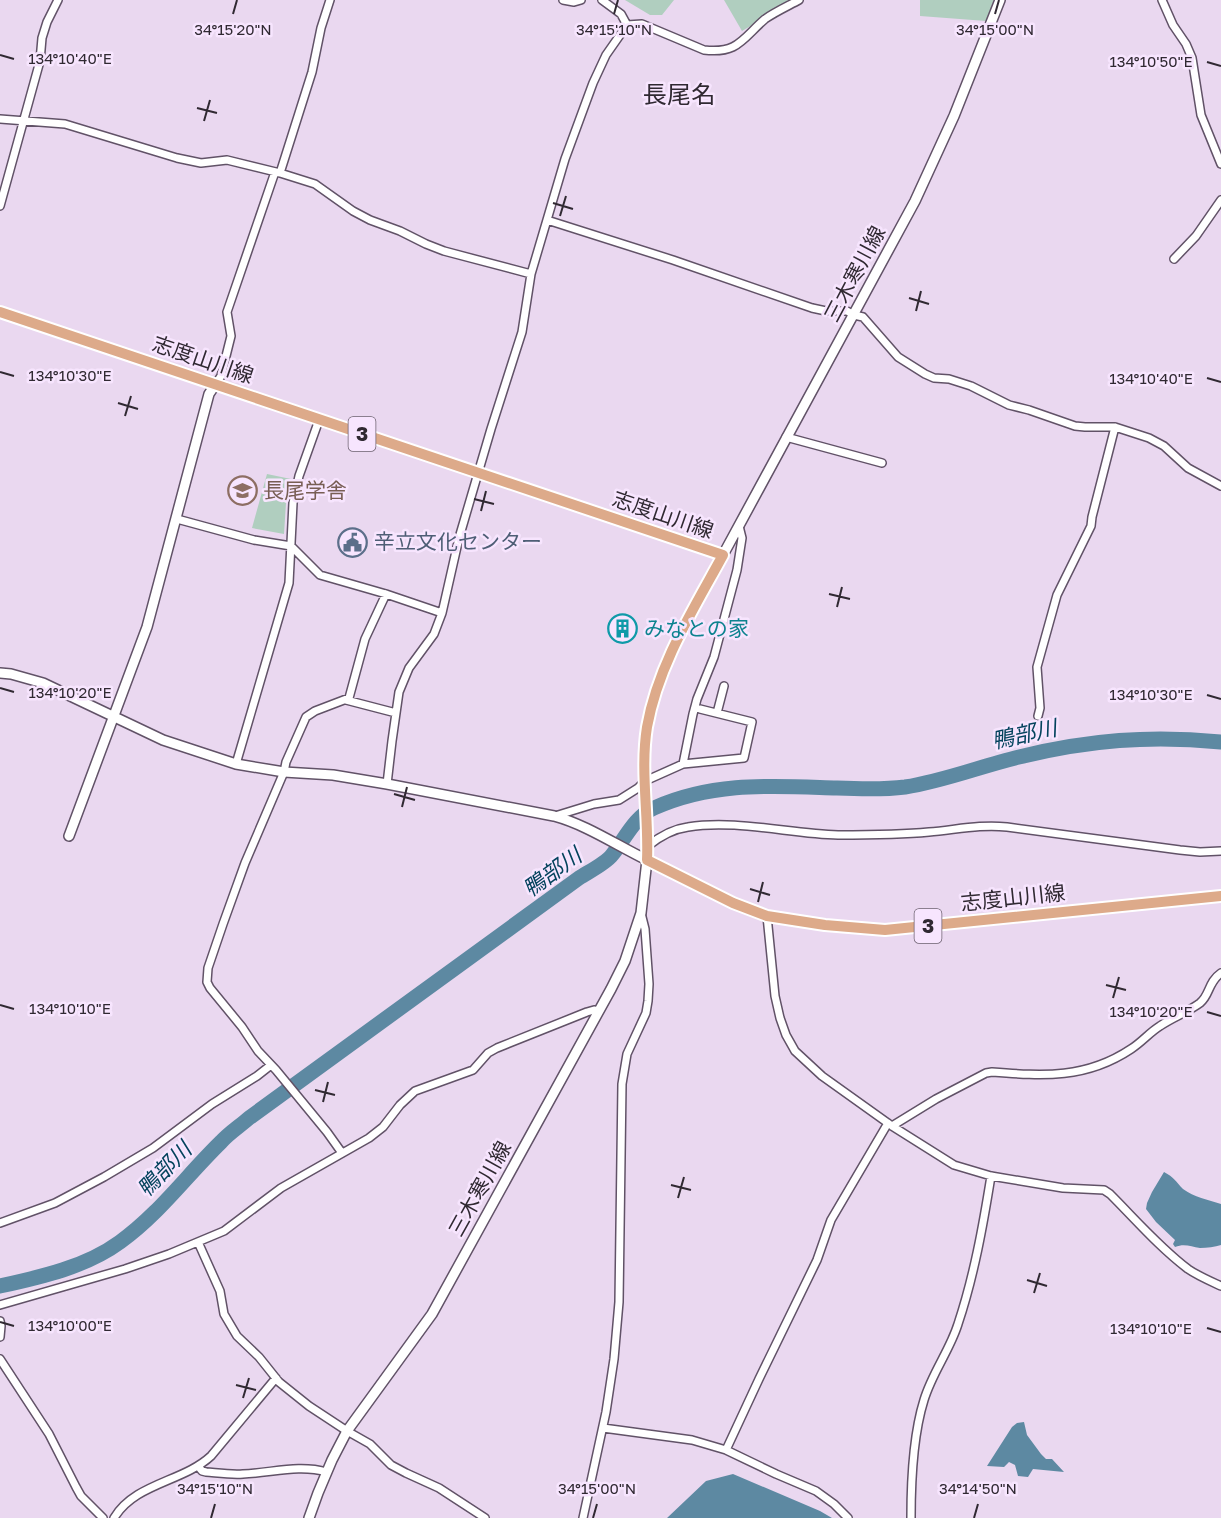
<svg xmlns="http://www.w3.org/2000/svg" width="1221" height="1518" font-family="'Golos Text','Noto Sans JP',sans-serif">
	<rect width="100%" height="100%" fill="#ead8f0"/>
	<!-- green -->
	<path fill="#b0cebf" d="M625,0H674L662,15H650Z
		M724,0H794L742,31Z
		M920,0H994L986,21L920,16Z
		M267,474L291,479L286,503L284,534L252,528Z"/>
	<!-- water -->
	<path fill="#5d89a2" d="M1164,1172C1174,1177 1176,1182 1183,1189C1194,1197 1208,1200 1221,1204V1245C1215,1247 1207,1248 1200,1248C1191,1247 1185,1243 1175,1247L1173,1244L1175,1240L1156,1222L1146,1209L1147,1203L1152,1192Z
		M1024,1422L1027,1435L1041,1454L1046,1459H1052L1064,1472L1033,1469L1028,1477L1018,1476L1015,1465L1009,1462L1004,1467L987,1466L1012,1427L1017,1423Z
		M733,1474L820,1511L832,1518H667L706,1481Z"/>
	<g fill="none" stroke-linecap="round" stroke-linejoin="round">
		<!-- river -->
		<path stroke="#5d89a2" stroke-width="15" d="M0,1286C41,1277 86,1267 120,1242C159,1214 187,1175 221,1142C229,1133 240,1126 249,1118L579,878C588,872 605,864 612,855C625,839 634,817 654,808C714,781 773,786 837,788C859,789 882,790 905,787C944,781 981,766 1019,757C1088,740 1150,735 1221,742"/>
		<defs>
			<path id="street" d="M563,0L574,2L581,0
				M602,0L621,14L627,25
				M1162,0L1173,25L1186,44L1192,58L1201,115L1221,164
				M0,119L65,124L177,158L201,163L227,160L280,173L315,184L353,211L370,220L400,231L426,244L444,251L531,274
				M280,173L312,72L321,28L330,0
				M0,206L40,61L42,38L47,22L58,0
				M547,220L673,260L812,308L826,311H847L854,315L863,317L898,357L925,374L934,378L949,379L971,386L1009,405L1029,410L1075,426L1085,427H1115L1149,438L1164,446L1188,468L1221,486
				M1174,259L1196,236L1221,200
				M215,385L221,376L231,336L227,312L275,172
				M786,437L882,463
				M177,519L254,540L291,546L320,575L386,594L442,613
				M346,700L396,713
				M717,713L724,686
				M1038,716L1040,708L1037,667L1057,595L1091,526L1092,517L1115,427
				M236,764L289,583L293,503L299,476L319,420
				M683,764L744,758L752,722L700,709
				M387,784L392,741L399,692L409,668L434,634L442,613L459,538L491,429L522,332L531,274L565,159L593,83L606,55L627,25L642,24L704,50C738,54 742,39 765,19C775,12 788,6 799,0
				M555,816L594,804L619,800L638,788L645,781L683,764L693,714L697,699L714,657L737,570L742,538L739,526
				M648,846C659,837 673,829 688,827C735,819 791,834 838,835C868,835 899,835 929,832C955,830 980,824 1007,827L1180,850L1200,852L1221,851
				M767,916L775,996L780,1018L786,1035L795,1051L822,1076L892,1126L954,1165L991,1176L1063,1188L1104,1190L1110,1194C1135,1219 1159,1247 1188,1269C1198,1276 1210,1281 1221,1286
				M892,1126L936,1099L986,1073L992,1072C1044,1076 1086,1079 1131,1049C1142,1042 1150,1032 1160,1026C1173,1017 1188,1012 1200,1003C1210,995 1208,982 1221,973
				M342,1153L327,1132L276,1070L258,1051L242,1027L210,988L207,982L208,968L223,924L245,863L284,772L286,762L306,717L315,711L349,698L365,639L386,594
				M0,1223L55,1203L104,1177L153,1148L212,1104L257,1076L271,1065
				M198,1242L220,1291L224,1314L237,1336L259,1357L279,1382L309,1406L347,1431L370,1444L391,1465L406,1473L439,1488L485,1518
				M0,1305L125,1269L169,1254L224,1231L281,1188L369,1138L383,1127L400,1105L415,1091L473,1070L488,1053L497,1048L587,1012L594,1010L599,1011
				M0,1321L1,1326L0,1337
				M0,1359L49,1434L76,1487L81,1496L103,1518
				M603,1428L692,1440L726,1450L776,1474L816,1491L834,1504L848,1518
				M726,1450L759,1379L817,1260L831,1220L888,1123
				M198,1466L202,1471L206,1472C218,1473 231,1475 243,1474C272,1473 298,1464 327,1472
				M114,1518C135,1483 183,1482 211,1456L276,1378
				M583,1518L606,1412L614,1359L619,1302L622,1084L627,1054L646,1013L648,1001L649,984L645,929L641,913
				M911,1518C911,1481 913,1435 924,1400C932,1373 950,1350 958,1324C974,1276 983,1226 991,1176"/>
			<path id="secondary" d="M723,555L915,201L954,116L1000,0
				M0,673L11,674L43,683L163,740L236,764L284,772L333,775L387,784L554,816C587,825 616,845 647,860L641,913L625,961L611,989L432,1314L347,1431L332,1460L318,1493L309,1518
				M69,836L147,627L209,394L215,385"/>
			<path id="primary" d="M0,312L723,555C693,610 658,665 647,727C640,771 649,816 647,860L733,903L767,916L825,925L885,930L1221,896"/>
		</defs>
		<!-- street casing -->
		<use href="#street" stroke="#615267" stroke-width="10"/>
		<!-- secondary casing -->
		<use href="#secondary" stroke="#615267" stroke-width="12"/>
		<!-- primary casing -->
		<use href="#primary" stroke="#fff" stroke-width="14"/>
		<!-- street -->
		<use href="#street" stroke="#fff" stroke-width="7"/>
		<!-- secondary -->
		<use href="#secondary" stroke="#fff" stroke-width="9"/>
		<!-- primary -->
		<use href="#primary" stroke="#ddaa8a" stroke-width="10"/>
	</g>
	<!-- ticks -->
	<path fill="none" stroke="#302932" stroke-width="2" d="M233,14L237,0M614,14L618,0M995,14L999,0M0,55L14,59M1207,62L1221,66M197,108L217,113M204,121L210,100M553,203L573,209M560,216L566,196M909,298L929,304M916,311L921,291M0,372L14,376M1207,378L1221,382M118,403L138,409M125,416L131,396M474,499L494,504M481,511L486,491M829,594L850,599M837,607L842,587M0,688L14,692M1207,695L1221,699M394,794L415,800M402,807L407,787M750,889L770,895M758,902L763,882M1106,985L1126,990M1113,998L1119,977M0,1005L14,1009M1207,1012L1221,1016M315,1090L335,1095M323,1102L328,1082M671,1185L691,1190M678,1198L684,1177M1027,1280L1047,1286M1034,1293L1040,1273M0,1322L14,1326M1207,1328L1221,1332M236,1385L256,1390M243,1398L249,1378M211,1518L215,1504M593,1518L597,1504M974,1518L978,1504"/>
	<!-- icons -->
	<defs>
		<symbol id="school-ring" viewBox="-11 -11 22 22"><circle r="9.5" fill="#f7e5fe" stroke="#8d6e63" stroke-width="1.5"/><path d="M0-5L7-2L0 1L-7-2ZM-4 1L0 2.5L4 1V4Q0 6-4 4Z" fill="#8d6e63"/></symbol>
		<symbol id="civic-ring" viewBox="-11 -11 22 22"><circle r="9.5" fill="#f7e5fe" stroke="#5c6f8a" stroke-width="1.5"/><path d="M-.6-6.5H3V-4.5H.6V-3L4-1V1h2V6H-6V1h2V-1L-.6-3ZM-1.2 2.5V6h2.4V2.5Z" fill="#5c6f8a"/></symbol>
		<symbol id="building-ring" viewBox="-11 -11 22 22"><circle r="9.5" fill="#f7e5fe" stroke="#0f9aa8" stroke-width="1.5"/><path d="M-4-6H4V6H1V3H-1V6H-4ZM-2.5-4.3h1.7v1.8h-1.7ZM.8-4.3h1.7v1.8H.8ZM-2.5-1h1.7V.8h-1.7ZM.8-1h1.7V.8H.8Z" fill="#0f9aa8"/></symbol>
	</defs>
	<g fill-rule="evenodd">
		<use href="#school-ring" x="226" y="474" width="33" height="33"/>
		<use href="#civic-ring" x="336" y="526" width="33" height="33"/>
		<use href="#building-ring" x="606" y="612" width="33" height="33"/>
	</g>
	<g text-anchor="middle" stroke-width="5" stroke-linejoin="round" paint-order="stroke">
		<!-- shield labels -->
		<g fill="#f7e5fe" stroke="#6c616f" stroke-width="1.5">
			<rect x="348.5" y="417" width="27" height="34" rx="4.5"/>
			<rect x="914.5" y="909" width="27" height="34" rx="4.5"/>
		</g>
		<g font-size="20" font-weight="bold" fill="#302932">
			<text x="362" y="441">3</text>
			<text x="928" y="933">3</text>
		</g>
		<!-- street labels -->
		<g font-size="21" fill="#302932" stroke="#f7e5fe">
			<text transform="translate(855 274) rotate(-62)" y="7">三木寒川線</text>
			<text transform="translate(203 360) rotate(19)" y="7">志度山川線</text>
			<text transform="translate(663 515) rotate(19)" y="7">志度山川線</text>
			<text transform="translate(1013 898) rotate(-6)" y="7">志度山川線</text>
			<text transform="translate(480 1189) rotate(-61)" y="7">三木寒川線</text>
		</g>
		<!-- education labels -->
		<g font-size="21" fill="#785e54" stroke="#f7e5fe" text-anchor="start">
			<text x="263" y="498">長尾学舎</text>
		</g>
		<!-- service labels -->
		<g font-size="21" fill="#4e5e75" stroke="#f7e5fe" text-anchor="start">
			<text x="374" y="549">辛立文化センター</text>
		</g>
		<!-- culture labels -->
		<g font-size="21" fill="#0d838f" stroke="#f7e5fe" text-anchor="start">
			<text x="644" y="636">みなとの家</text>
		</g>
		<!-- water labels -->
		<g font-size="22" font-style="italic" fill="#04435d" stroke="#f7e5fe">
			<text transform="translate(1024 734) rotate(-12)" y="8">鴨部川</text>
			<text transform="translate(552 872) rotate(-36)" y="8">鴨部川</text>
			<text transform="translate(164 1169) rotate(-46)" y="8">鴨部川</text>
		</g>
		<!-- quarter labels -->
		<g font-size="24" fill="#302932" stroke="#f7e5fe">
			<text x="679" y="103">長尾名</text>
		</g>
	</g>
	<g font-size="15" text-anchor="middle" fill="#302932" stroke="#f7e5fe" stroke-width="5" stroke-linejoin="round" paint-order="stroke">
		<text x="233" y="35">34°15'20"N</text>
		<text x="614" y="35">34°15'10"N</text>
		<text x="995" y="35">34°15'00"N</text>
		<text x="70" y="64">134°10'40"E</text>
		<text x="1151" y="67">134°10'50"E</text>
		<text x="70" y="381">134°10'30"E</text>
		<text x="1151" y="384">134°10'40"E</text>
		<text x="70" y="698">134°10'20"E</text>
		<text x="1151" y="700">134°10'30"E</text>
		<text x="70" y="1014">134°10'10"E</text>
		<text x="1151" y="1017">134°10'20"E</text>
		<text x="70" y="1331">134°10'00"E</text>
		<text x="1151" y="1334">134°10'10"E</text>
		<text x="215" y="1494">34°15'10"N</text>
		<text x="597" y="1494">34°15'00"N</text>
		<text x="978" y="1494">34°14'50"N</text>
	</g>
</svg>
